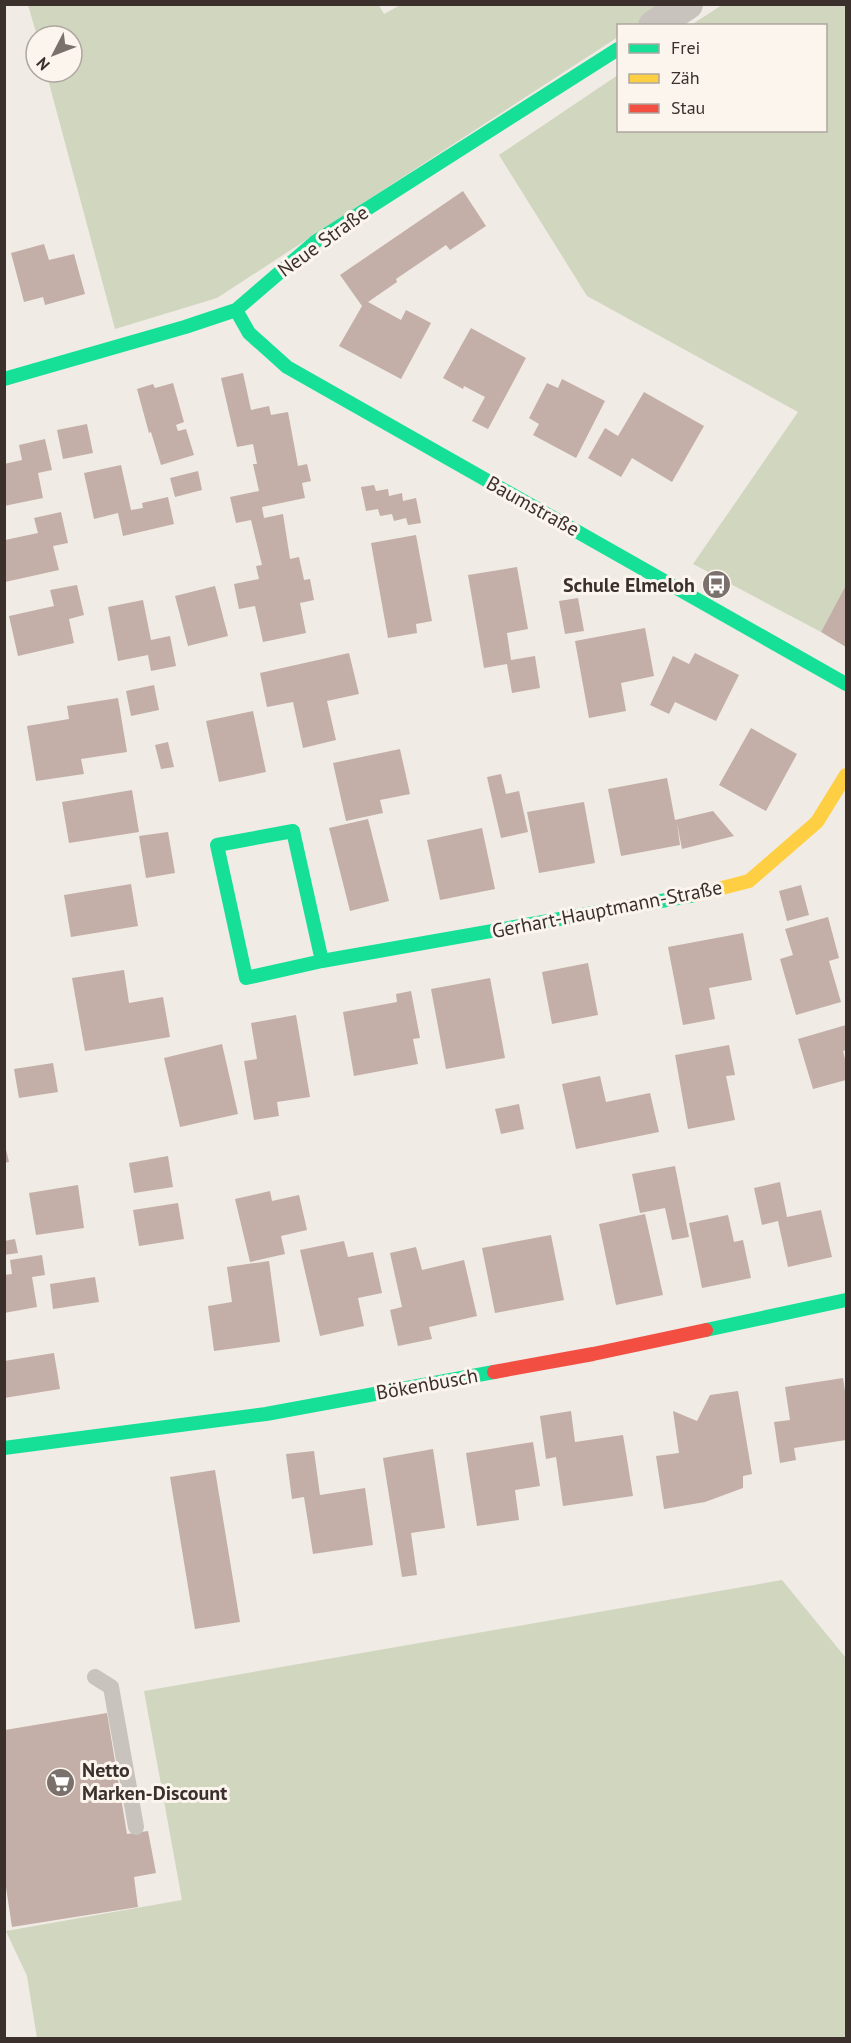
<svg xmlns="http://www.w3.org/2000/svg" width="851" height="2043" font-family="'PT Sans',sans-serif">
	<rect width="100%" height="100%" fill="#f0ebe5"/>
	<!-- green -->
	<path fill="#d1d6bf" d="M378,4L384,14L402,4L668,5L636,25L618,26V37L217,298L115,329L46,72H72V36H37L28,5Z
		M722,5H846V585L821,632L693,564L798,412L587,296L499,155L618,75V130H826V26L691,25Z
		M782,1580L846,1658V2038H37L27,1976L6,1931L182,1900L144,1691Z"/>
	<!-- building -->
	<path fill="#c3afa7" d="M463,191L486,226L450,250L446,245L396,279L397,282L368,302L401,320L406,310L431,323L401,379L339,346L362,306L340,275Z
		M44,244L49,260L74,254L85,294L45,305L43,297L24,302L11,253Z
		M471,328L526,358L488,429L472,421L485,397L464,386L463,389L443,378Z
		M243,373L251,410L269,406L271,415L288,412L298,466L307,464L311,481L302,483L305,498L262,507L264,518L283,514L290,559L299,557L304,580L310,579L314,600L300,603L306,633L263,642L255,606L239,609L234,584L259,579L256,566L262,565L251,520L236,523L230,497L259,491L253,464H257L253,444L237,447L221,378Z
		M562,379L605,401L576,458L533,435L539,424L529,418L547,383L558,388Z
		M173,383L184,422L176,425L178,431L186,429L194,455L161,465L151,432L149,433L137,389L153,384L155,388Z
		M644,392L704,426L672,482L632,458L621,477L588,458L605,428L618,436Z
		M87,424L93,453L63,459L57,430Z
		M45,439L52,470L38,473L43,498L4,506V464L22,460L19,445Z
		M121,465L131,510L143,508L142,503L168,497L174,524L123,536L118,513L94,519L84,473Z
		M198,471L202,490L175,497L170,478Z
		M374,485L376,491L388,489L389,496L402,493L403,501L416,498L421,523L408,525L406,518L394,521L392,514L380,516L378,509L366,511L361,487Z
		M61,512L68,543L53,546L59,570L5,582V540L38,533L34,518Z
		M416,535L432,621L416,624L417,633L388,638L371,543Z
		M517,567L528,629L507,633L511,660L535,656L540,688L512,693L507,664L484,668L468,575Z
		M77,585L84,615L69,619L74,643L18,656L9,616L54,606L50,590Z
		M846,585V647L821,632Z
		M215,586L228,636L188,646L175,596Z
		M578,598L584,631L565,634L559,601Z
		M143,600L151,640L170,636L176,666L151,671L148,655L118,661L108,607Z
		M645,628L654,676L621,683L626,711L589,718L575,641Z
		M349,653L359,694L327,701L336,740L303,748L293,702L267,707L260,673Z
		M695,653L739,675L716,721L675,702L669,714L650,705L673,656L689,664Z
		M154,685L159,710L131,716L126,691Z
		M118,698L127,752L81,759L84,774L36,781L27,726L69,719L67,706Z
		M253,711L266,772L219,782L206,721Z
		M751,728L797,754L766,811L719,785Z
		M168,742L174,767L161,769L155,745Z
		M400,749L410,794L380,800L383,813L346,821L333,763Z
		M501,774L506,794L519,791L528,832L501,838L487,777Z
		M667,778L675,820L713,811L734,836L682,849L677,823L680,845L621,856L608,789Z
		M132,790L139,832L69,843L62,802Z
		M584,802L595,863L539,873L527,812Z
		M368,819L389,901L350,911L329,828Z
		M482,828L495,889L440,900L427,840Z
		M168,832L175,873L146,878L139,836Z
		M131,884L138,926L71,937L64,895Z
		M801,885L809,915L787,921L779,891Z
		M828,917L839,958L829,961L841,1002L796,1015L780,959L793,955L785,929Z
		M743,933L752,980L709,988L715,1019L683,1025L668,947Z
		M588,963L598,1015L552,1024L542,972Z
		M124,970L129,1003L163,997L170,1037L85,1051L72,978Z
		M490,978L505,1058L446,1069L431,989Z
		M411,991L420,1038L413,1039L418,1064L354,1076L343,1012L397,1002L396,994Z
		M296,1015L310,1097L277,1102L279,1116L254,1120L244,1061L257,1059L251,1023Z
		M846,1025V1050L843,1051L846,1063V1080L813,1089L798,1039Z
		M222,1044L238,1114L180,1127L164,1058Z
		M729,1045L735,1075L726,1076L735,1120L688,1129L675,1055Z
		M53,1063L58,1092L19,1098L14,1069Z
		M600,1076L606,1102L650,1093L659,1132L576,1149L562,1084Z
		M519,1104L524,1129L501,1134L495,1109Z
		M4,1141L9,1162L4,1163Z
		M168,1156L173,1187L134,1193L129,1163Z
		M675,1166L689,1237L672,1240L665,1208L640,1213L632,1174Z
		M780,1182L787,1217L821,1210L832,1257L788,1267L778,1221L762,1225L754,1188Z
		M78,1185L84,1228L36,1235L29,1193Z
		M270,1191L272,1201L299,1195L307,1230L281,1236L285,1254L250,1262L235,1199Z
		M178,1203L184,1239L139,1246L133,1210Z
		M645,1214L663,1295L616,1305L599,1224Z
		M728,1215L734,1242L743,1240L751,1278L702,1288L689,1223Z
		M551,1235L564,1300L495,1313L482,1248Z
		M15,1239L18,1253L4,1255V1241Z
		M344,1241L348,1257L373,1252L382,1293L358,1298L364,1326L320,1336L300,1250Z
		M416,1247L422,1270L464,1260L477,1316L429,1327L432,1339L398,1346L390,1310L402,1307L390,1253Z
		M42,1255L45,1275L32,1277L37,1307L4,1313V1275L12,1274L10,1260Z
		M269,1261L280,1342L214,1351L208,1306L232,1302L227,1267Z
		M95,1277L99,1302L53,1309L50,1284Z
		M54,1353L60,1389L4,1398V1361Z
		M843,1378L846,1398V1440L794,1448L796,1460L780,1463L774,1422L790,1420L785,1387Z
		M738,1391L752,1474L743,1476V1488L705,1502L664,1509L656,1456L679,1453L673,1411L697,1421L710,1395Z
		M571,1411L575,1442L623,1435L633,1496L563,1506L556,1457L546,1459L540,1416Z
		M533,1442L540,1486L515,1490L519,1520L477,1526L466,1453Z
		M433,1449L445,1528L411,1533L417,1575L402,1577L383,1458Z
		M314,1451L320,1495L365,1488L373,1545L313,1554L304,1497L292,1499L286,1454Z
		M215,1470L240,1622L195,1629L170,1477Z
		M107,1713L127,1834L148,1831L156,1873L134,1877L138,1907L12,1927L5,1881V1730Z"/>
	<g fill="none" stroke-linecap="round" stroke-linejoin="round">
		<!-- lane -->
		<path stroke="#c9c3be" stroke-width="16" d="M95,1677L111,1687L136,1827"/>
		<!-- street -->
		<path stroke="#c9c3be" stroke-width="32" d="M654,26L687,4"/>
		<!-- fast -->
		<path stroke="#16e098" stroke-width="14" d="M236,310L249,333L287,367L846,684
			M4,379L185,327L236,310L315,242L618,49
			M322,961L293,831L217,845L246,978L322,961L695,895
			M706,1330L846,1300
			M4,1448L266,1414L494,1372"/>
		<!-- slow -->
		<path stroke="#ffcf43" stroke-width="14" d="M695,895L749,881L817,822L846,775"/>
		<!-- jam -->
		<path stroke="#f24e42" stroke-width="14" d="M494,1372L593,1354L706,1330"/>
	</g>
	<!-- icons -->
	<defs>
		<symbol id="bus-disc" viewBox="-11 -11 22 22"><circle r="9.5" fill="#7a716c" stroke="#fbf5ee"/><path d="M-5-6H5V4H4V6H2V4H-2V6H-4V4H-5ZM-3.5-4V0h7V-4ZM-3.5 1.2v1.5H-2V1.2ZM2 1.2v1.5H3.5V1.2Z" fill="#fff"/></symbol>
		<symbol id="supermarket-disc" viewBox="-11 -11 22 22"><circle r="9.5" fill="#7a716c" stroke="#fbf5ee"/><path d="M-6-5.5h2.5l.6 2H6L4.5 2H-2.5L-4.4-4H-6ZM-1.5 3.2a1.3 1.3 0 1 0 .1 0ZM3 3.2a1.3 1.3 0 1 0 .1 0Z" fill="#fff"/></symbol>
	</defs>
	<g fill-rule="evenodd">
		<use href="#bus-disc" x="700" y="568" width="33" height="33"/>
		<use href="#supermarket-disc" x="44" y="1766" width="33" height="33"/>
	</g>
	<g text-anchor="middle" stroke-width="6" stroke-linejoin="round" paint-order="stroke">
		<!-- street labels -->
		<g font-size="20" fill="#3b302b" stroke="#fbf5ee">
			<text transform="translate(323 241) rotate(-36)" y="7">Neue Straße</text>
			<text transform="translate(533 506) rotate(29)" y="7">Baumstraße</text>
			<text transform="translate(607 909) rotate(-11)" y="7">Gerhart-Hauptmann-Straße</text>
			<text transform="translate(427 1384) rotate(-10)" y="7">Bökenbusch</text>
		</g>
		<!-- poi labels -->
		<g font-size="20" font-weight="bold" fill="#3b302b" stroke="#fbf5ee" text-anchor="end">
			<text x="695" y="592">Schule Elmeloh</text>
			<text x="82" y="1777" text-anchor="start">Netto<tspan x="82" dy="23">Marken-Discount</tspan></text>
		</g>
	</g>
	<!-- border -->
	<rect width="851" height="2043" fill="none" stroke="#3b302b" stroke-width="12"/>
	<!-- legend -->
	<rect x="617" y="24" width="210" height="108" fill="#fbf5ee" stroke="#aea6a0" stroke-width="1.5"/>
	<rect x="629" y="44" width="30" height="9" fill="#16e098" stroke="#aea6a0" stroke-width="1.5"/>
	<text x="671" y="54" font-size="18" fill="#3b302b">Frei</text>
	<rect x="629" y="74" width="30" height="9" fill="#ffcf43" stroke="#aea6a0" stroke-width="1.5"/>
	<text x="671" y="84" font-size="18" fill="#3b302b">Zäh</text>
	<rect x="629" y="104" width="30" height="9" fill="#f24e42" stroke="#aea6a0" stroke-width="1.5"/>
	<text x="671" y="114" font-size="18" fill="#3b302b">Stau</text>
	<!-- north arrow -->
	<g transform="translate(54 54) rotate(228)"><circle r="28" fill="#fbf5ee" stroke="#aea6a0" stroke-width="1.5"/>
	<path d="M0-4.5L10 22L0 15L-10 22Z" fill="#7a716c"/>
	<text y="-9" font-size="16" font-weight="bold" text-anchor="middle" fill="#3b302b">N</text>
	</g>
</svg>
